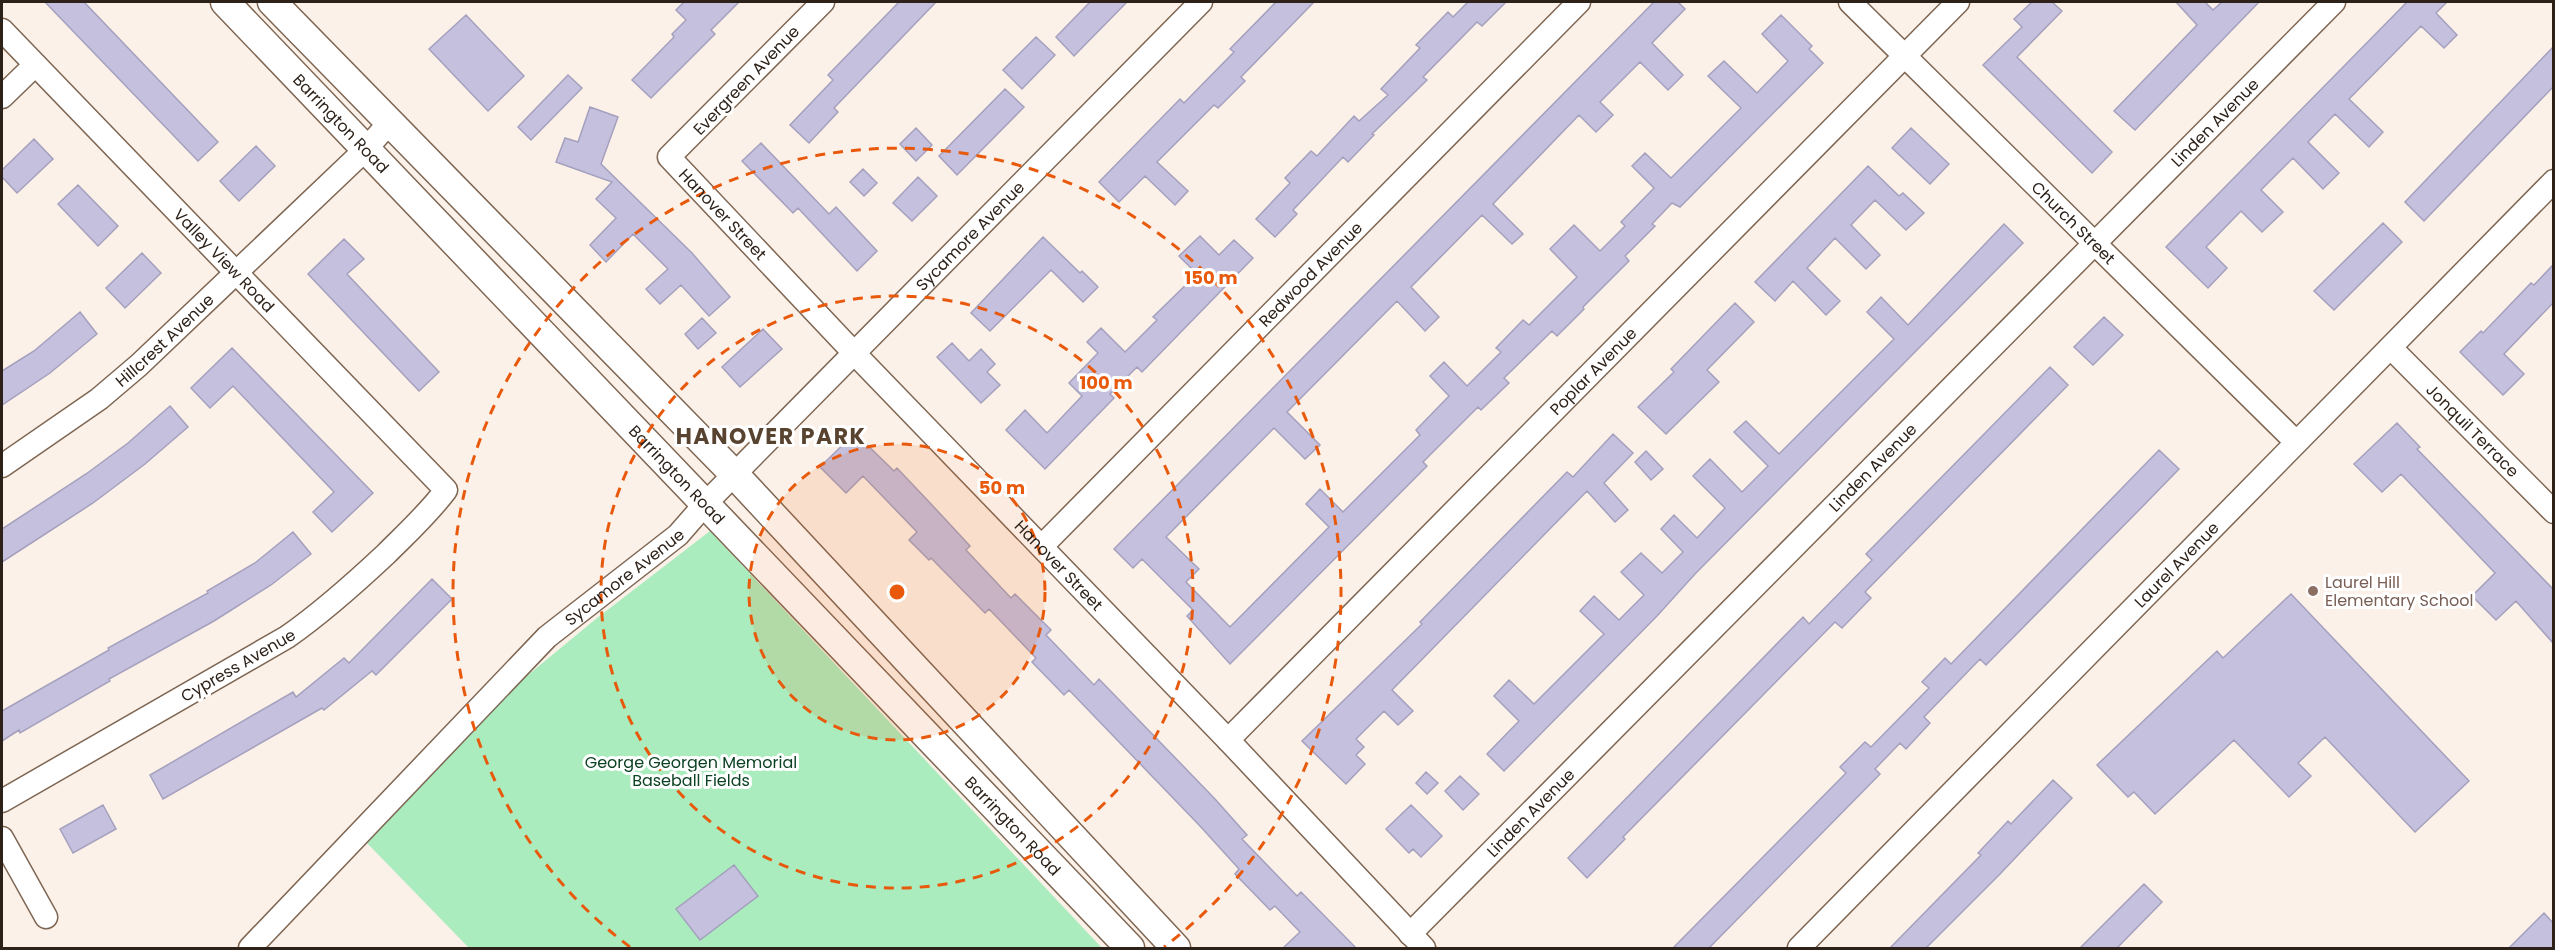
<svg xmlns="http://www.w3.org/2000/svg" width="2555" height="950" font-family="Poppins,sans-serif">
	<rect width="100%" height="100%" fill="#fcf1e8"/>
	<!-- green -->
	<path fill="#aaecbe" d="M710,531L1102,948H469L365,841L511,689L597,618Z"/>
	<!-- building -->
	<path fill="#c4c0de" stroke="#a4a0bd" stroke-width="1.5" d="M45,2H84L218,142L198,161Z
		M684,2H739L711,30L715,34L651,98L632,80L674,37L672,34L686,20L676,10Z
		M899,2H936L834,108L838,112L809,143L790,125L833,80L828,75Z
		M1090,2H1127L1074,56L1056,37Z
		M1276,2H1314L1241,77L1245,81L1218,108L1214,105L1157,162L1188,191L1175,205L1145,176L1119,202L1099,182L1180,99L1184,103L1234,52L1230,49Z
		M1468,2H1506L1482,26L1477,22L1423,77L1427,80L1372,134L1374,135L1348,162L1343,157L1293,210L1297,214L1275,237L1256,219L1290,183L1285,178L1311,151L1317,156L1354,116L1359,121L1388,95L1381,89L1420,48L1416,45L1448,12L1453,17Z
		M1654,2H1678L1685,9L1652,43L1683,75L1668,90L1640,62L1600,102L1613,115L1596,132L1579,115L1493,204L1523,234L1512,244L1482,215L1411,287L1439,317L1425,331L1397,301L1287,412L1320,445L1305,459L1274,428L1166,537L1199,569L1186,582L1230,627L1329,527L1306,504L1320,489L1343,512L1420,435L1416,430L1449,396L1430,376L1444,362L1467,386L1501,352L1496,348L1523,320L1529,325L1577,277L1550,249L1574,225L1600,251L1625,226L1621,222L1654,188L1632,166L1645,153L1671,178L1741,108L1708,76L1724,61L1757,93L1788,61L1762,34L1781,15L1812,46L1809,49L1823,63L1680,207L1672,203L1652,224L1655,226L1625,256L1629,261L1583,307L1584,309L1557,336L1552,331L1504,378L1509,383L1481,410L1478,407L1423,462L1427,466L1230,664L1187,616L1193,610L1142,559L1133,568L1114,549Z
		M2032,2H2052L2062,11L2017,57L2112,152L2092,173L1983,65L2022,27L2014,19Z
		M2176,2H2205L2213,10L2222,2H2259L2135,130L2114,111L2197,25Z
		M2407,2H2447L2436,13L2457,35L2444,48L2421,26L2349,99L2383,132L2369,147L2335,114L2308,142L2339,173L2323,189L2293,158L2261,190L2283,212L2262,232L2241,211L2206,247L2227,268L2208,288L2166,247Z
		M466,15L524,76L488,111L429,49Z
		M1036,37L1055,55L1022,89L1003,70Z
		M2553,47V87L2424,221L2405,202Z
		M568,75L582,88L531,140L518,127Z
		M1005,89L1024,107L957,175L939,156Z
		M590,107L618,117L601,164L692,253L730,297L709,316L681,285L660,304L646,289L668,269L633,234L606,262L590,245L616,218L596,199L612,182L556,162L565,138L578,142Z
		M916,128L932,145L916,161L900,144Z
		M1911,128L1949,164L1930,184L1892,148Z
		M34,139L53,159L17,193L2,177V170Z
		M761,143L829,214L836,207L877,251L857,271L798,208L793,213L742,161Z
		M256,146L275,166L239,201L220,181Z
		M1868,166L1899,196L1903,193L1924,213L1906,230L1875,200L1851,225L1880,255L1866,269L1835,238L1807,268L1840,301L1826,315L1793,281L1775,301L1755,282Z
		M863,169L877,183L864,196L850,182Z
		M918,177L937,196L912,221L893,203Z
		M78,185L118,226L98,246L58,204Z
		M2383,223L2402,242L2334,310L2314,291Z
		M2004,224L2023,243L1695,574L1657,616L1504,771L1487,754L1519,721L1494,696L1509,680L1534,704L1604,634L1580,611L1594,596L1619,620L1644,595L1621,572L1641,553L1662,573L1683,552L1661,529L1674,515L1697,538L1725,508L1693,476L1710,459L1742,492L1768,466L1734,432L1746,421L1779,454L1894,339L1867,312L1881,297L1908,325Z
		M1200,236L1219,255L1234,240L1253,258L1142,372L1137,367L1110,394L1114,398L1045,469L1006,430L1025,410L1047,433L1082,396L1069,383L1098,353L1087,342L1101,328L1125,352L1157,320L1153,317L1197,274L1179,256Z
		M1043,237L1080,273L1082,271L1098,287L1083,302L1051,270L990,331L971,313Z
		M344,239L364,259L347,274L439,372L419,391L308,274Z
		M142,253L161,273L125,308L106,288Z
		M2553,265V303L2504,354L2524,374L2503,395L2460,352L2481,331L2483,333L2531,283L2534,285Z
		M1735,303L1754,322L1707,370L1719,382L1666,434L1638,407L1674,372L1671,369Z
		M80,312L97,334L50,373L2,405V371L34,351Z
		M2104,317L2123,335L2093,365L2074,347Z
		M702,318L716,333L698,349L685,334Z
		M763,329L782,349L740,387L722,367Z
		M952,343L969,361L981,349L995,364L987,372L1000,385L981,403L937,357Z
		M232,348L373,493L332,532L313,512L334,492L233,386L210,408L191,388Z
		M2050,367L2068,385L1865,592L1871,598L1842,628L1835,622L1623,837L1625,839L1587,878L1568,858L1803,617L1809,624L1872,560L1866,554Z
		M170,406L188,427L145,464L93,503L2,562V529L86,474L128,443Z
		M2397,423L2420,447L2417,449L2553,589V643L2516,601L2496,620L2472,596L2495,573L2401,474L2382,492L2354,464Z
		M855,433L894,471L897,468L932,505L970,546L966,550L1011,598L1015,594L1051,630L1046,635L1094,685L1099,679L1215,799L1247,835L1242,839L1297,896L1301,892L1356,948H1283L1300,932L1275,906L1270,910L1235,874L1239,869L1200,826L1069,690L1064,695L1032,662L1036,658L989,609L985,613L931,558L929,560L909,540L917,532L863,476L846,493L820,467Z
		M1613,434L1633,453L1604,483L1628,510L1615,522L1587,491L1392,690L1413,711L1398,725L1384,711L1356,739L1364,747L1356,755L1365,764L1346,784L1302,741L1422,624L1420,622L1567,472L1573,477Z
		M2159,450L2179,469L2145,504L1986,665L1980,659L1924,717L1930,723L1906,749L1900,743L1875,769L1880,774L1709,948H1673L1846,773L1840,767L1865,742L1871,747L1929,688L1922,682L1945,658L1951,664Z
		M1646,451L1663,469L1651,480L1635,462Z
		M293,532L311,554L271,585L214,621L109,679L110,681L20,733L19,730L2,741V711L109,650L108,648L208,593L207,591L255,563Z
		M432,579L452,599L376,675L372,671L324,710L322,708L163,799L150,775L293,692L296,697L344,658L349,663Z
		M2291,594L2469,781L2415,832L2325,737L2298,763L2311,776L2289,797L2234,740L2155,814L2134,792L2128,797L2097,765L2217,651L2223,658Z
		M1426,772L1438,783L1427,794L1416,783Z
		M1460,776L1479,794L1463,810L1445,791Z
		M2053,780L2072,798L2000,874L1926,948H1890L1981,855L1978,853L2008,821L2011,824Z
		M103,805L116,829L73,853L60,829Z
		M1411,805L1442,836L1421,857L1413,849L1409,853L1386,829Z
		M734,865L758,896L700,940L676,909Z
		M2144,884L2162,902L2117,948H2080Z
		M2544,913L2553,923V948H2509Z"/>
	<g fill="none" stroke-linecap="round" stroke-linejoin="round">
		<defs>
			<g id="minor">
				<path id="s1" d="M823,2L669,157L855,354L1228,740L1424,948"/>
				<path id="s2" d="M1850,2L2296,442"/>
				<path id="s3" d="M2,30L446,490C428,514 407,533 386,554C354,584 323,612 287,637L2,801"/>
				<path d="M2,97L35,65"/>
				<path id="s4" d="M2391,348L2554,512"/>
				<path id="s5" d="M2,466L99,399L139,365L366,149L390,122"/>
				<path id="s6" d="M1042,546L1579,2"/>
				<path id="s7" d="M1228,740L1958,2"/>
				<path d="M2,838L46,917"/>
				<path id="s8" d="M1410,934L2334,2"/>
				<path id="s9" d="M250,948L547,637L678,535L705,504L1201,2"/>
				<path id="s10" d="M1799,948L2554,181"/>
			</g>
			<g id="major">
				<path id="s11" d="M225,2L1130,948"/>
				<path d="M272,2L735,475L1176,948"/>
			</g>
		</defs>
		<!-- minor casing -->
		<use href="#minor" stroke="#7e6653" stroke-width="25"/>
		<!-- major casing -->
		<use href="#major" stroke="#7e6653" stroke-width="31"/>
		<!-- minor -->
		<use href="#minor" stroke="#fff" stroke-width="22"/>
		<!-- major -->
		<use href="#major" stroke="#fff" stroke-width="28"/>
	</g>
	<!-- distance rings -->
	<circle cx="897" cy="592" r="148" fill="#e8590c" fill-opacity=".12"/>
	<g fill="none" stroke="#e8590c" stroke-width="3" stroke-dasharray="10 8">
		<circle cx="897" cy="592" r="148"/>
		<circle cx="897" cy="592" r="296"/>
		<path d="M630 947A444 444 0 1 1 1164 947"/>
	</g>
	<!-- markers -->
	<circle fill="#8d6e63" stroke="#fff" stroke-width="2" cx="2313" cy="591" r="6"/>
	<g text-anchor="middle" stroke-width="6" stroke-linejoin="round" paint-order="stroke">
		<!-- street labels -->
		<g font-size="16" fill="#2d221a" stroke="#fff">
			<text transform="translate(746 80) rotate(-46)" y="6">Evergreen Avenue</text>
			<text dy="6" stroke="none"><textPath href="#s8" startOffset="1143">Linden Avenue</textPath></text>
			<text dy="6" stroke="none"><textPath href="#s11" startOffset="168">Barrington Road</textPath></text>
			<text dy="6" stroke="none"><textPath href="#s1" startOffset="297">Hanover Street</textPath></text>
			<text dy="6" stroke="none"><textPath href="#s2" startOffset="314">Church Street</textPath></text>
			<text dy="6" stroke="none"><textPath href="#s9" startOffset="1014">Sycamore Avenue</textPath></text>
			<text dy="6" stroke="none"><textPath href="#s3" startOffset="320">Valley View Road</textPath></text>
			<text dy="6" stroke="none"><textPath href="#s6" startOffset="382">Redwood Avenue</textPath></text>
			<text dy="6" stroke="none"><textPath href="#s5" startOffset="206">Hillcrest Avenue</textPath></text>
			<text dy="6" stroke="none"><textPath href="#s7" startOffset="519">Poplar Avenue</textPath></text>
			<text dy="6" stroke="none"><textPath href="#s4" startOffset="116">Jonquil Terrace</textPath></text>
			<text dy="6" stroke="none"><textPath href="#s8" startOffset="657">Linden Avenue</textPath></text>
			<text dy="6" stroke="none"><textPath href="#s11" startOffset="654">Barrington Road</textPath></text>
			<text dy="6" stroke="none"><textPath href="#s10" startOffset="538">Laurel Avenue</textPath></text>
			<text dy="6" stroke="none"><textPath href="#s1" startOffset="783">Hanover Street</textPath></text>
			<text dy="6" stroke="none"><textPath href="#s9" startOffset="528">Sycamore Avenue</textPath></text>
			<text transform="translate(238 665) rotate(-30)" y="6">Cypress Avenue</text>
			<text dy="6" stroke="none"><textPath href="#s8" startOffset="171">Linden Avenue</textPath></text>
			<text dy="6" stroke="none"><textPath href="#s11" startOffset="1140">Barrington Road</textPath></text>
		</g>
		<!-- education labels -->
		<g font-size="16" fill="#785e54" stroke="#fff" text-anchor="start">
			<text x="2325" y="588">Laurel Hill<tspan x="2325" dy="18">Elementary School</tspan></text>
		</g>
		<!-- park labels -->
		<g font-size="16" fill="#0c4223" stroke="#fff">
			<text x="691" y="768">George Georgen Memorial<tspan x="691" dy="18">Baseball Fields</tspan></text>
		</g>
		<!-- district labels -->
		<g font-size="22" font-weight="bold" letter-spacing="1.5" fill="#584230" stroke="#fff">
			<text x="771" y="444">HANOVER PARK</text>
		</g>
	</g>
	<circle cx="897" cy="592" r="9" fill="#e8590c" stroke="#fff" stroke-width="3"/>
	<g font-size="18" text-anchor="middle" font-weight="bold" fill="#e8590c" stroke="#fff" stroke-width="6" stroke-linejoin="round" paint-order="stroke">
		<text x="1211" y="284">150 m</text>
		<text x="1106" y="389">100 m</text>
		<text x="1002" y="494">50 m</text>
	</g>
	<!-- border -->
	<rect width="2555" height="950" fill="none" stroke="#2d221a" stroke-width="6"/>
</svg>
